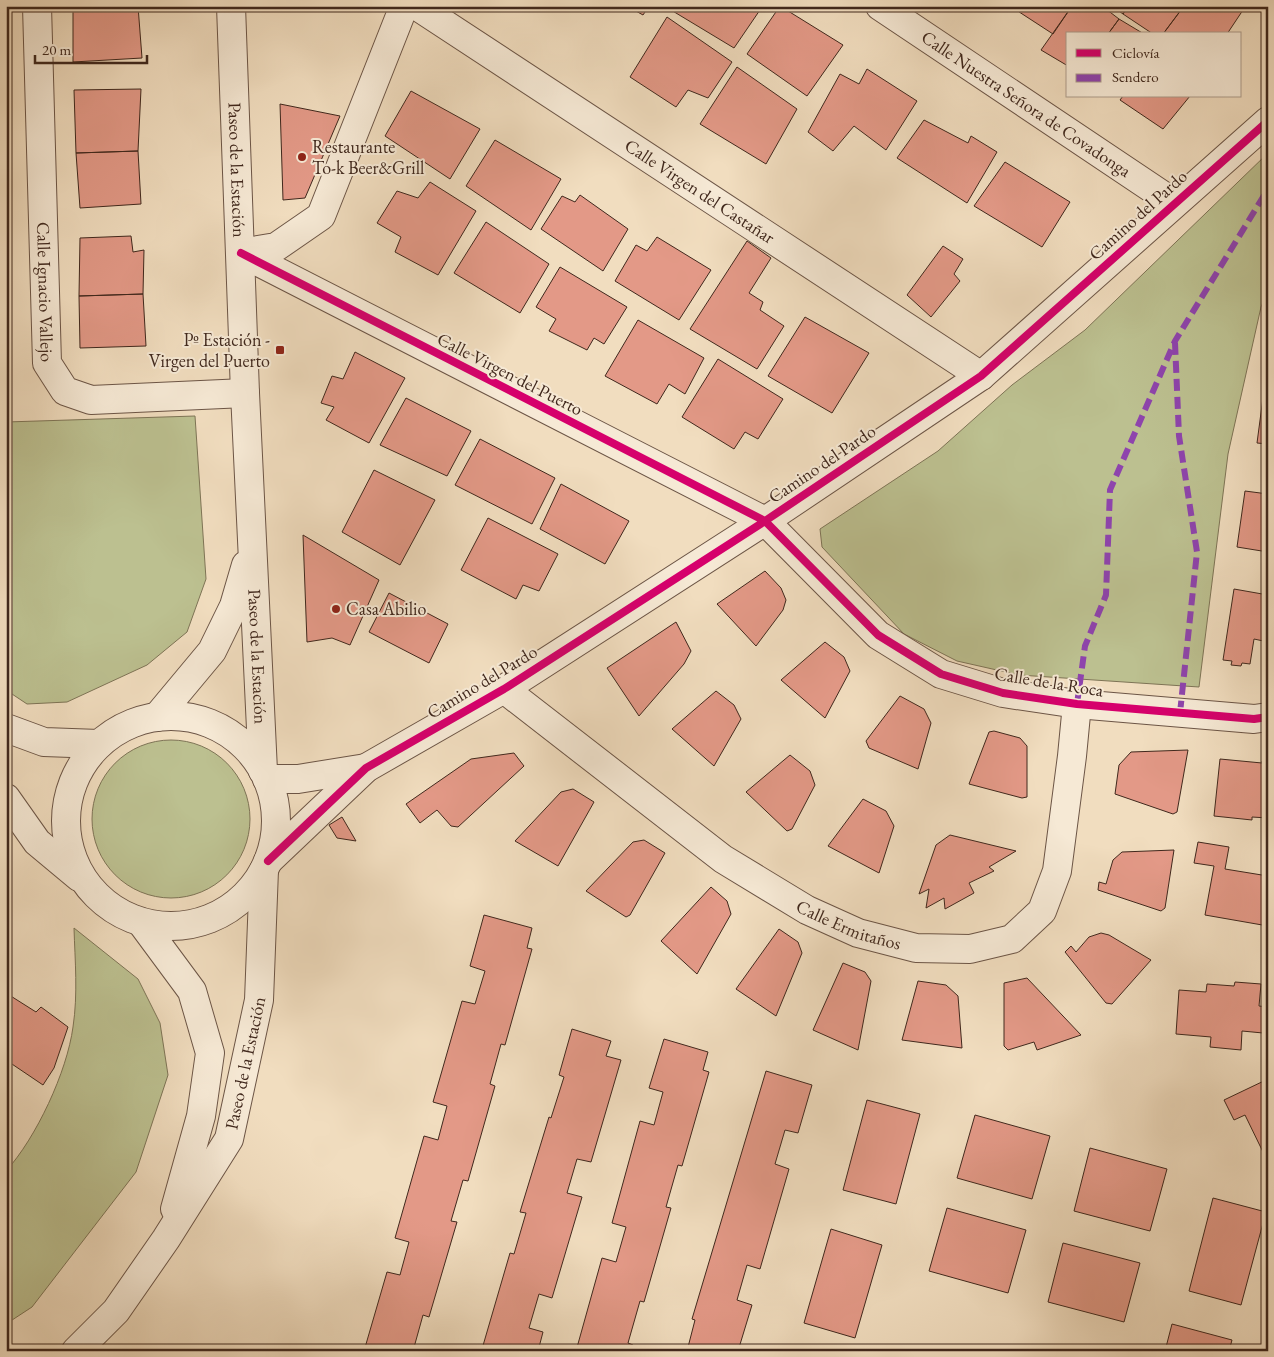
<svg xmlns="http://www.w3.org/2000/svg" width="1274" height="1357" font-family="'EB Garamond',serif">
	<rect width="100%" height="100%" fill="#f1ddbf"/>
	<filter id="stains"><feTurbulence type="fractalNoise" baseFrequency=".004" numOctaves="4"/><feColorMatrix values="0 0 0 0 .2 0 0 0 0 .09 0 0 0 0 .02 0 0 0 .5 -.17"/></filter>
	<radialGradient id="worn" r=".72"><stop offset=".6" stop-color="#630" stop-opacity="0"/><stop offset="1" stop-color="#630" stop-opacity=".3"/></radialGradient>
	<!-- green -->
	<path fill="#bcc090" stroke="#7e7456" d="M1268,153V289L1261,307L1228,454L1199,687L1019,675L957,661L904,634L822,547L820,529L938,451L1012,385L1085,330Z
		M195,416L206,579L187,632L147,665L67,702L27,704L6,690V422Z
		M92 819a79 79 0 1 1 158 0a79 79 0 1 1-158 0Z
		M74,928L138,979L160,1023L168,1075L136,1172L32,1307L6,1324V1171C36,1138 67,1072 73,1027C78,994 75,961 74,928Z"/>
	<!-- building -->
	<path fill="#e39987" stroke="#40281d" d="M73,6H138L142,58L73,62Z
		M627,6H649L643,15Z
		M673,6H762V7L734,48L671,10Z
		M780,6L843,45L807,96L747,54Z
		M977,6H988L985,11Z
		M1010,6H1072L1053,34Z
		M1072,6H1102L1119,19L1108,34H1068V66L1041,50Z
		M1112,6H1128L1123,14Z
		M1128,6H1184L1163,34H1153L1123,14Z
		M1184,6H1243L1245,7L1227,34H1163Z
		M667,17L732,62L708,98L688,90L676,107L630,77Z
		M1119,19L1144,34H1108Z
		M737,67L797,109L766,164L700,124Z
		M867,69L917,101L886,150L854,126L833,151L808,132L840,74L859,84Z
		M141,89L138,151L76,153L74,90Z
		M411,91L480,129L450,179L385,136Z
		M1123,96H1190L1163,129L1120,100Z
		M280,104L340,116L305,198L283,200Z
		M924,120L968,143L971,136L997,152L967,203L897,158Z
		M495,140L561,179L531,230L466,186Z
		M138,151L141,204L80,208L76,153Z
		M1005,162L1070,202L1042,247L974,206Z
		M430,182L476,211L438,275L395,252L401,237L377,223L397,191L418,198Z
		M580,195L628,229L603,271L541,229L562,196L575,202Z
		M486,222L549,264L520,313L454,273Z
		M131,236L133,252L144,250L143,294L79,296L80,238Z
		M657,237L711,270L679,320L615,281L636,245L647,251Z
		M747,241L771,258L749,293L763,302L760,310L784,326L757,369L690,329Z
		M943,246L963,259L954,274L960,281L931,317L907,295Z
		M560,267L627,307L604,344L594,338L587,350L549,331L556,319L536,307Z
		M143,294L146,346L80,348L79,296Z
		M805,317L869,353L832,413L768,376Z
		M638,320L704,358L685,394L669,384L657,404L605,376Z
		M355,352L405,378L369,443L326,420L334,407L321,403L332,376L343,379Z
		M718,359L783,399L758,439L745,432L734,449L682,417Z
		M1264,390H1268V444L1257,443Z
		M406,398L471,431L447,476L380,445Z
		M480,439L555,478L532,524L455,485Z
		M374,470L435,500L400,565L342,532Z
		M561,484L629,521L605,564L540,529Z
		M1245,491L1268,494V552L1237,547Z
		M488,518L558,554L539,591L523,585L516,599L461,570Z
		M303,535L379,580L350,645L332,638L307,642Z
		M765,571L781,588L786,600L783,610L756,646L717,604Z
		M1234,589L1268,595V642L1254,639L1250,664L1242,663L1241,666L1231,665L1232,661L1223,660Z
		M389,593L448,624L429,663L369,632Z
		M676,622L691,651L684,664L639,716L607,668Z
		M825,642L844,657L850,671L825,718L781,680Z
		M716,691L734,705L741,719L714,766L672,729Z
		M900,696L924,709L931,723L918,769L869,748L866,741Z
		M994,731L1020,738L1027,746V797L1022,798L969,784L989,732Z
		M1188,750L1177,812L1173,814L1115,794L1119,765L1131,752Z
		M514,753L524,766L458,827L451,826L437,810L420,823L406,804L471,759Z
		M790,755L810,771L815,785L792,829L787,831L746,792Z
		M1220,759L1262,763V761H1268V818L1252,817V820L1214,816Z
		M573,789L594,802L558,866L515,841L561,792Z
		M863,799L886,811L894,826L879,873L828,846Z
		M342,817L356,841L337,838L329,825Z
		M950,835L1016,851L989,867L994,871L969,883L974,893L945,909L944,898L926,908L929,889L919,894L936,845Z
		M644,840L665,853L630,915L626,917L586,891L633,842Z
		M1198,842L1229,847L1225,869L1268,876V926L1205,915L1214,866L1194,863Z
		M1174,850L1165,908L1161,911L1098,890L1099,882L1106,884L1113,860L1122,852Z
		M711,887L727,901L731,914L697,974L661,941Z
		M484,915L532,928L527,948L532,949L505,1045L501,1044L490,1084L495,1086L468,1181L463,1180L451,1221L457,1222L429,1317L423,1315L413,1351H364L387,1272L400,1275L409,1242L395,1238L424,1136L438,1140L447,1106L433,1102L462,1001L475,1004L485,971L470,966Z
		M779,929L798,942L802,953L776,1016L736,989Z
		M1101,933L1109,935L1151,960L1112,1004L1106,1003L1065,952L1071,946L1076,952L1089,937Z
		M843,963L865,972L871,981L858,1050L813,1030Z
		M1027,978L1081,1035L1037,1050L1034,1042L1008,1050L1004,1046V983Z
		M918,981L946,985L958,996L962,1048L902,1040Z
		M1235,982L1261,984L1259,1006L1268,1007V1041L1263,1033L1242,1031L1241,1050L1210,1047L1211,1037L1176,1034L1179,990L1206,992L1207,984L1234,986Z
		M6,993L36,1012L41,1007L68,1027L54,1068L43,1085L6,1060Z
		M572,1029L611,1041L606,1056L621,1060L591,1162L577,1159L567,1193L582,1197L552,1298L539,1294L529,1328L543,1332L538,1351H488L482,1349L510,1253L514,1254L526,1213L520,1212L549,1117L551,1118L564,1077L559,1075Z
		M664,1039L708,1052L703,1070L709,1072L682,1166L678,1165L666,1207L671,1208L644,1302L640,1301L628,1343L633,1345L631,1351H576L602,1258L616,1262L626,1227L612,1223L640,1121L654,1125L663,1092L649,1088Z
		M766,1071L812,1085L798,1133L785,1130L775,1164L789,1169L760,1269L747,1265L737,1300L752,1305L738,1351H687L695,1320L692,1319Z
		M1268,1079V1150L1263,1152L1245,1115L1234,1120L1224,1100Z
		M867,1100L920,1114L896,1204L843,1190Z
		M975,1115L1050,1136L1032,1199L957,1178Z
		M1090,1148L1167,1169L1150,1231L1074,1211Z
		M1213,1198L1266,1212L1241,1305L1189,1291Z
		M947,1208L1026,1230L1008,1293L929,1271Z
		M831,1229L882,1245L855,1338L804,1323Z
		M1063,1243L1140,1263L1124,1322L1048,1302Z
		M1172,1324L1232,1340L1229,1351H1165Z"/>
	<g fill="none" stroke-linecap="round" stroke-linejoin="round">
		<defs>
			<g id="minor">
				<path id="s1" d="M37,6L47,363L65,391L91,400L245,393"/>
				<path id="s2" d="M231,6L245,393L263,771"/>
				<path id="s3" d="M417,6L981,376"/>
				<path id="s4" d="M880,6L1174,203"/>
				<path d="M241,253L765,521L878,635L941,674L1003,693L1077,704L1254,719L1268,717"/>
				<path d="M241,253L276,247L321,216L404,6"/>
				<path id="s5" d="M504,689L723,859L807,910L858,933L916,948L970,949L1012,939L1042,911L1057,871L1072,756L1077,704"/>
				<circle cx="171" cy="821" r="105"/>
				<path d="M157,717L212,651L234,606L246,565"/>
				<path d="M6,728L44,742L99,744"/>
				<path d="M267,779H298L366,768"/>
				<path d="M6,798L37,842L79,877"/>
				<path d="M268,861L366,768L504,689L765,521L981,376L1268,121"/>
				<path d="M141,922L192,991L210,1053L201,1116L175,1209"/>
				<path id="s6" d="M76,1351L116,1311L166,1239L229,1139L259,1000L264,870"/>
			</g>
		</defs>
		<!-- minor casing -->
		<use href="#minor" stroke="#6c5546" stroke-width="30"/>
		<!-- minor -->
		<use href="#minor" stroke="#f6e9d5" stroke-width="28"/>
		<!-- quiet -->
		<path stroke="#8e44ad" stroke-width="6" stroke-dasharray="12 6" stroke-linecap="butt" d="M1175,343L1179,436L1197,552L1180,713
			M1077,704L1085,646L1106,595L1110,490L1175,341L1268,189"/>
		<defs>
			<path id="cycleway" d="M241,253L765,521L878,635L941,674L1003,693L1077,704L1254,719L1268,717
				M268,861L366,768L504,689L765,521L981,376L1268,121"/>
		</defs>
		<!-- cycleway casing -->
		<use href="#cycleway" stroke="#f6e9d5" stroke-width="11"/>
		<!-- cycleway -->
		<use href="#cycleway" stroke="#d6006c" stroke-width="8"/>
	</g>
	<!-- markers -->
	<g fill="#8f2418" stroke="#f6e9d5" stroke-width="2">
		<circle cx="302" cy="157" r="5"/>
		<rect x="275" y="345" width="10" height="10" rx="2.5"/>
		<circle cx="336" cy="609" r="5"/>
	</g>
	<g text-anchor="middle" stroke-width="4" stroke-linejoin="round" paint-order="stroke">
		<!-- street labels -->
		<g font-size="18" fill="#40281d" stroke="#f6e9d5">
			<text dy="6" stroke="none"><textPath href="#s4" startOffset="176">Calle Nuestra Señora de Covadonga</textPath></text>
			<text dy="6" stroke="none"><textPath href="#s2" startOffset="164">Paseo de la Estación</textPath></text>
			<text dy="6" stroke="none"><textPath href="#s3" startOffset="338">Calle Virgen del Castañar</textPath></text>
			<text transform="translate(1138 215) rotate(-42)" y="6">Camino del Pardo</text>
			<text dy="6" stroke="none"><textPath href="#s1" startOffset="286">Calle Ignacio Vallejo</textPath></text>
			<text transform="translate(510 374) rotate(27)" y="6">Calle Virgen del Puerto</text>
			<text transform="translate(822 464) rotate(-34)" y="6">Camino del Pardo</text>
			<text dy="6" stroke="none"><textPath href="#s2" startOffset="651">Paseo de la Estación</textPath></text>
			<text transform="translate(482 682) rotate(-31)" y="6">Camino del Pardo</text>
			<text transform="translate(1049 682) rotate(9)" y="6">Calle de la Roca</text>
			<text dy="6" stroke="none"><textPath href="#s5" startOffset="420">Calle Ermitaños</textPath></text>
			<text dy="6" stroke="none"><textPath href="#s6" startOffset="340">Paseo de la Estación</textPath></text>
		</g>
		<!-- poi labels -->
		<g font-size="18" fill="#40281d" stroke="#f6e9d5" text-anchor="start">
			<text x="312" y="153">Restaurante<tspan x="312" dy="21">To-k Beer&amp;Grill</tspan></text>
			<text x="270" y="346" text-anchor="end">Pº Estación -<tspan x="270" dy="21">Virgen del Puerto</tspan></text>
			<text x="346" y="615">Casa Abilio</text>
		</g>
	</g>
	<!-- margin -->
	<rect width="1274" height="1357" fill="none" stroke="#f1ddbf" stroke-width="25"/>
	<rect x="8" y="8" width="1259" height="1342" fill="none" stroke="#40281d" stroke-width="2.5"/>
	<rect x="12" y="12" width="1249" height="1332" fill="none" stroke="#40281d"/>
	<!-- legend -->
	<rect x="1066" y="32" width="175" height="65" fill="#f6e9d5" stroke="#ad9c8b"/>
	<rect x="1076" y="49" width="25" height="8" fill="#d6006c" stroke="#ad9c8b"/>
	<text x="1112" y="58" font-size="15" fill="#40281d">Ciclovía</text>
	<rect x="1076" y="74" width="25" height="8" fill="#8e44ad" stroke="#ad9c8b"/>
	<text x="1112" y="82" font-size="15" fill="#40281d">Sendero</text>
	<!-- scale -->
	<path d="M35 55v8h112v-8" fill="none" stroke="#40281d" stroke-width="2.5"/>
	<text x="42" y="55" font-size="15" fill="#40281d" stroke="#f6e9d5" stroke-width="4" paint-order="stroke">20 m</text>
	<rect width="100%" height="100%" filter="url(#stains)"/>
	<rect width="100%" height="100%" fill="url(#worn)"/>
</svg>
